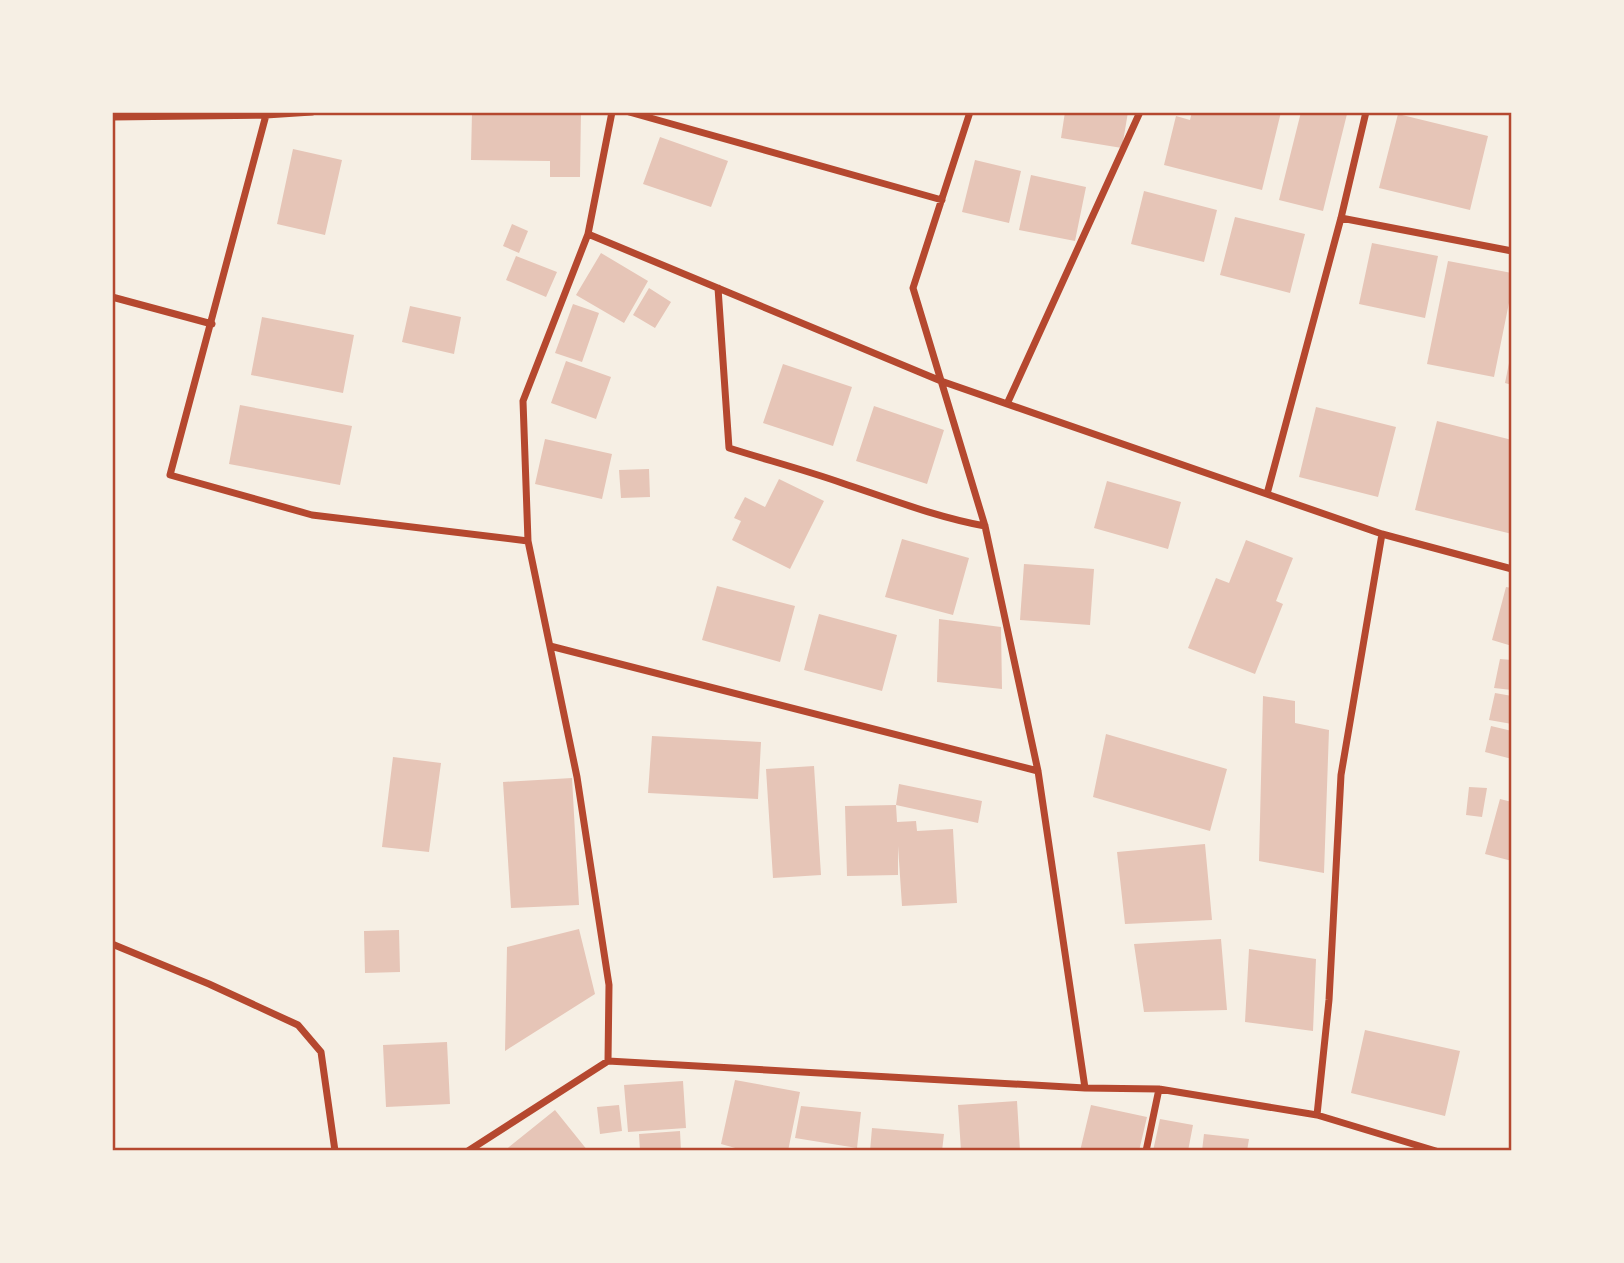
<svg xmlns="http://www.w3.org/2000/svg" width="1624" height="1263" font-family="Karla,sans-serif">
	<rect width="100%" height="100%" fill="#f6efe4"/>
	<!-- building -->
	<path fill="#e6c5b7" d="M472,112H581L580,177H550V161L471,160Z
		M1065,112H1128L1122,148L1061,138Z
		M1192,112H1281L1262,190L1164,165L1176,116L1190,120Z
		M1301,112L1347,114L1323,211L1279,200Z
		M1398,114L1488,136L1470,210L1379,188Z
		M660,137L728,161L711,207L643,184Z
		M293,149L342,160L325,235L277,224Z
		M975,160L1021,171L1009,223L962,212Z
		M1031,175L1086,187L1075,241L1019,230Z
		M1144,191L1217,210L1204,262L1131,244Z
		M1235,217L1305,234L1290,293L1220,275Z
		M512,224L528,231L519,253L503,246Z
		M1372,243L1438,256L1425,318L1359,304Z
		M601,253L648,281L624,323L576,295Z
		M516,256L557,272L546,297L506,280Z
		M1448,261L1512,273V288L1494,377L1427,364Z
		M649,288L671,302L655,328L633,315Z
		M573,304L599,313L582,362L555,353Z
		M410,306L461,317L454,354L402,342Z
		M262,317L354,335L343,393L251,375Z
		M1511,353L1512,354V385L1505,383Z
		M566,361L611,377L596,419L551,403Z
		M783,364L852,387L833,446L763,423Z
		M240,405L352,426L340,485L229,464Z
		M874,406L944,430L927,484L856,461Z
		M1316,407L1396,427L1378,497L1299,477Z
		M1437,421L1512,440V534L1415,510Z
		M545,439L612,454L602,499L535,484Z
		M649,469L650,497L621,498L619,470Z
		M779,479L824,501L790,569L732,540L741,521L734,518L745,497L765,507Z
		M1107,481L1181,502L1168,549L1094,528Z
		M902,539L969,558L953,615L885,597Z
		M1246,540L1293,558L1276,601L1283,604L1255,674L1188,648L1216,578L1229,583Z
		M1024,564L1094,569L1090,625L1020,620Z
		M717,586L795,606L780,662L702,640Z
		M1506,587L1512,588V646L1492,640Z
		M819,614L897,635L882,691L804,670Z
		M939,619L1001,627L1002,689L937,682Z
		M1500,659L1512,660V690L1494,688Z
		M1495,693L1512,696V724L1489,720Z
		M1263,696L1295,701V723L1329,730L1324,873L1259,861Z
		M1491,726L1512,731V759L1485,752Z
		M1106,734L1227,769L1210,831L1093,797Z
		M652,736L761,742L758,799L648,793Z
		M393,757L441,763L429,852L382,847Z
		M814,766L821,875L773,878L766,769Z
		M572,778L579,905L511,908L503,782Z
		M899,784L982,801L978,823L896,805Z
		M1469,787L1487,788L1482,817L1466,815Z
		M1500,799L1512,802V861L1485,854Z
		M896,805L897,822L916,821L917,831L953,829L957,903L902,906L898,846V875L847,876L845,806Z
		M1205,844L1212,920L1125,924L1117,852Z
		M579,929L595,994L505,1051L507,947Z
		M399,930L400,972L365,973L364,931Z
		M1221,939L1227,1010L1144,1012L1134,944Z
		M1249,949L1316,959L1313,1031L1245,1022Z
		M1365,1030L1460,1051L1445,1116L1351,1093Z
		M447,1042L450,1104L386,1107L383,1045Z
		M735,1080L800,1092L788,1151H746L721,1144Z
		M683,1081L686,1128L628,1132L624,1085Z
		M1017,1101L1020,1151H961L958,1105Z
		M619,1105L622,1131L600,1134L597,1107Z
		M1091,1105L1147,1117L1139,1151H1080Z
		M801,1106L861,1112L857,1148L795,1138Z
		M555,1110L588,1151H504Z
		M1160,1119L1193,1125L1188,1151H1153Z
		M872,1128L944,1134L942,1151H870Z
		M680,1131L681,1151H640L639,1134Z
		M1204,1134L1249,1139L1247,1151H1202Z"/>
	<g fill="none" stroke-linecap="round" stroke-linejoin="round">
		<!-- minor -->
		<path stroke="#b5482f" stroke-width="7" d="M265,112L266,115L170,475L312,515L528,541
			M629,112L942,200
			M970,112L913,288L985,526L1038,771L1085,1088
			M112,117L266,115L312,112
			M1341,218L1512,251
			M588,234L941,381L1382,534L1512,569
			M718,288L729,448C767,460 805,470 842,483C890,499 936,517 985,526
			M112,297L212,324
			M1007,404L1140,112
			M1267,494L1341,218L1366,112
			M550,646L1038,771
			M112,944L209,984L298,1025L321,1052L335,1151
			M608,1061L609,985L594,888L577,777L528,541L523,401L588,234L612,112
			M1317,1115L1329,1000L1341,775L1382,534
			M468,1151L608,1061L1085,1088L1159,1089L1317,1115L1436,1151
			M1146,1151L1159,1089"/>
	</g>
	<!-- border -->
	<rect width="1624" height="1263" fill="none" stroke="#f6efe4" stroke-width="228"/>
	<rect x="114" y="114" width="1396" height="1035" fill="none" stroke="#b5482f" stroke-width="2.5"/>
</svg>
